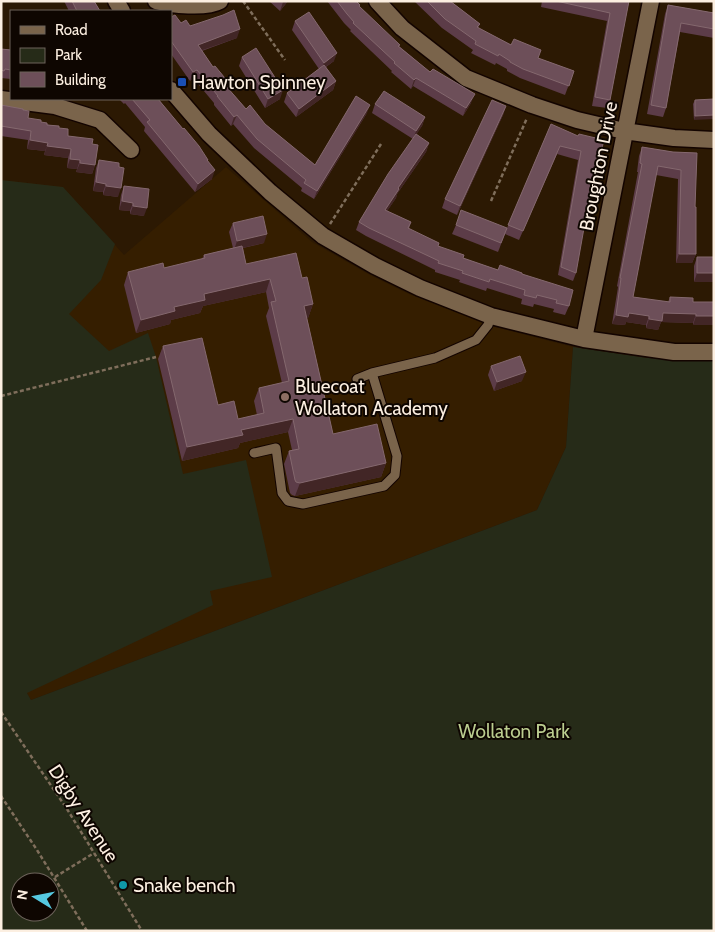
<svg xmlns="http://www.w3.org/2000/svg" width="715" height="932" font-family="Cabin,sans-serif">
	<rect width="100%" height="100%" fill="#2c1903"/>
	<!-- built -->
	<path fill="#351e00" d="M226,167L312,242L370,275L409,294L488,325L573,347L566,447L537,510L31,700L1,651V180L63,187L124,255Z"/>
	<!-- green -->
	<path fill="#262b18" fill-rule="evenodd" d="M1,180L63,187L115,244L101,280L69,314L109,351L148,333L156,357L183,474L246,460L272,577L210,591L213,605L27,693L31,700L537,510L566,447L573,347L648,358L714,360V931H1ZM20,882H50V912H20Z"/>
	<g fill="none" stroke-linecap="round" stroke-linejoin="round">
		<defs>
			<path id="service" d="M357,379L372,373L435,358L476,340L488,325L491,316
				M254,453L276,448L282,493L288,501L303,504L384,486L395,475L397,456L372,373"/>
			<path id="minor" d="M116,1L122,11
				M156,1C171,5 206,9 220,1
				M377,1L402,28L466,78L532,105L577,120L624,131L674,138L714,140
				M171,90L209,134L270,192L323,236L375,266L420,288L491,316L584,339L674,352H714
				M1,99L55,106L100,120L131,150
				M584,339L651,1"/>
		</defs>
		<!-- service casing -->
		<use href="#service" stroke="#130400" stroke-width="11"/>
		<!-- minor casing -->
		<use href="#minor" stroke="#130400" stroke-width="19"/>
		<!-- path -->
		<path stroke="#7f6e5b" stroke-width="2.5" stroke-dasharray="4 2.5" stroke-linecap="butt" d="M243,1L285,60
			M491,201L527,118
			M330,224L381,144
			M1,396L156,357
			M1,712L67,809L142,931
			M1,796L37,850L87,931
			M55,877L94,853"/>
		<!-- service -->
		<use href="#service" stroke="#7a644b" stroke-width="9"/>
		<!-- minor -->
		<use href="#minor" stroke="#7a644b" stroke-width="16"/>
	</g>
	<!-- wall -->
	<path fill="#5c3c48" d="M64,1H94L100,11H69Z
		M269,1H288L280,11Z
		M327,1H356L359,6L399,46L430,72L471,103L463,116L413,86L411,89L391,72L392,71L350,31L351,30L344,23Z
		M414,1H450L480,24L478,28L538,58L574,71L565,95L520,78L507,71V69L496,63L495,65L471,53L473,50L442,28Z
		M542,1H629L610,100L607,108L592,106L607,21L541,7Z
		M668,5L714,13V38L680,32L666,108L663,117L647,114L665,14Z
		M171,17L181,23L237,38L202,51L213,67L229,83L227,87L246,109L265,124L315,165L367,113L314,199L301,191L302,188L254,148L233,124L231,126L214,105V103L193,78L190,81L171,54Z
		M295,21L334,61L326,67L336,81L333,90L296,117L284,102L287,93L319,69L292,30Z
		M1,49L11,50V79L1,78Z
		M242,57L280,99L265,108L239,66Z
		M119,99H158L183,129L208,160V161L212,179L195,192L144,131L145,127L125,103L124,104Z
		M714,99L694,120L693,104L695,100Z
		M375,104L425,117L422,126L416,134L429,143L426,152L397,194L396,198L387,211L411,222L409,229L438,246L463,258L498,270L522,274L569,306L565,315L553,312L554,309L534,304L533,307L521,304L522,299L487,288L486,291L459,282L460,280L435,272V270L366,236L356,230L359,222L413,139L372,113Z
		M1,105L23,110L28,118L59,128L68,136L92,144L95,165L92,174L76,172L77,169L67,168L68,158L44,155L45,151L27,149L28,140L1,136Z
		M506,106L503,115L457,215L442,208L445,199Z
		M551,124L600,156L597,164H595L576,273L573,281L558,275L578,160L557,154L519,240L505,234L498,252L452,234L456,225L507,228Z
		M642,147L673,152L697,153L695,207L696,254L692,263H676L678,179L656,175L633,297L668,302L670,297L693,302H714L693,325V323L661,322L658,330L646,328V325L626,322L625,325L612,324L618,287L617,286L638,172H637L639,156Z
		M99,160L119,167L118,197L103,195V192L93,191L96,168Z
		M124,186L144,216L130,214V211L119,210L121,195Z
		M233,223L264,243L243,248L246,264L302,278L313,304L308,318H307L333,434L386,463L381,477L295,496L292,495L290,493L284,464L289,451L292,450L288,432L240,443L238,448L182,461L158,359L163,346L218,405L238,419L257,415L254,401L259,388L282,383L266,316L269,308L266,292L203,306L200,313L171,320L170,324L136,333L124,285L128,272L164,268L202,259L204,255L233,248L229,232Z
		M697,257H714L694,282V266Z
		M491,366L522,381L494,391L488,375Z"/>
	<!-- shaded-wall -->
	<path fill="#422626" d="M284,1H288L280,11L283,2Z
		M240,29L237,38L194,53L198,45Z
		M337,53L334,61L320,71L324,63Z
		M197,70L193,78L190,81L193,72Z
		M416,78L413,86L411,89L414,80Z
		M336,81L333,90L296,117L299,109Z
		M283,90L280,99L265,108L268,99Z
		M475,94L471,103L463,116L466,108Z
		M370,105L367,113L314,199L317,191Z
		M506,106L503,115L457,215L460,206Z
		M237,115L233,124L231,126L234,117Z
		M714,115V119L694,120L695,116Z
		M425,117L422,126L413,140L416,131Z
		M30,140L48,143L45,151L27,149Z
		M429,143L426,152L397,194L396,198L382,219L385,210L398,188Z
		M47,146L71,149L68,158L44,155Z
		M560,146L557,154L519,240L523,231Z
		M70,159L80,160L77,169L67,168Z
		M80,163L95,165L92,174L76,172Z
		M215,170L212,179L195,192L198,184Z
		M96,182L106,184L103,192L93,191Z
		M106,186L121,188L118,197L103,195Z
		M122,201L133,203L130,211L119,210Z
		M133,206L147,208L144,216L130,214Z
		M267,234L264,243L234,250L237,241Z
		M679,254H696L692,263H676Z
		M697,273H714V282H694Z
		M270,279L266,292L203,306L200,313L171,320L170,324L136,333L141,320L174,307L204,294Z
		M313,304L308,318L299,320L304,306Z
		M629,313L649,316L646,325L626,322L625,325L612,324L616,315Z
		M663,313L696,314L693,323L661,322L658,330L646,328L649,319Z
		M696,316H714V325H693Z
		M526,372L522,381L494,391L497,382Z
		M293,419L288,432L240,443L238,448L182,461L187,447L241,430Z
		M386,463L381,477L295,496L300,483Z"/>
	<!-- building -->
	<path fill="#6d4f59" stroke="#84686e" d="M72,1H94L100,11H77Z
		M337,1H356L360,5L359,6L400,45L398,46L430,72L433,69L475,94L466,108L416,78L414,80L394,63L395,62L353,23L354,22L347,14Z
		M427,1H450L480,24L477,27L511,45L514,39L541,50L538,58L574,71L569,86L523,69L510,62V61L499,54L498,56L475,44L476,41L445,19Z
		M556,1H629L610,100L595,97L610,13Z
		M668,5L714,13V29L681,23L666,108L651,105Z
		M234,10L240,29L198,45L213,67L215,66L229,83L226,86L246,109L250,105L265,124L315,165L356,96L370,105L317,191L304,183L306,180L257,139L237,115L234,117L217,96H218L197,70L193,72L171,41V17L175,15L181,23L186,20L190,26L223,15Z
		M309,12L337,53L324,63L295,21Z
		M256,48L283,90L268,99L242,57Z
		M1,49L11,50V70L5,69L4,71L1,70Z
		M324,65L336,81L299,109L287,93Z
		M384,91L425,117L416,131L375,104Z
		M132,99H158L183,129L184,128L199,146L208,160H207L215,170L198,184L147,122L150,120Z
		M714,99V115L695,116V100Z
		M492,100L506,106L460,206L445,199Z
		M1,105L23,109V110L29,111L28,118L41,120V122L47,123V125L59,126V128L68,129V136L93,139L92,144L98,145L95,165L80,163V160L70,159L71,149L47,146L48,143L30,140L31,131L1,126Z
		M551,124L578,136L579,134L604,140L600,156L597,155L576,273L561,267L581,151L560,146L523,231L508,225Z
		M416,134L429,143L398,188L399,189L385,210L411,222L408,228L439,243L438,246L464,255L463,258L498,270L500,265L522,273V274L573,290L569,306L556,303L557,300L537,295L536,298L524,295L525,290L490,279L489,282L462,273L463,271L438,263L439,261L369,228L359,222L388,174Z
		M642,147L673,152L697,153L695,207H696V254H679L681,170L658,166L633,297L670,302V297L693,298V302H714V316H696V314L663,313L662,321L649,319V316L629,313L628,317L616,315L621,278H620L642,164L640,163Z
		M99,160L119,163V167L124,168L121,188L106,186V184L96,182Z
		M124,186L149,189L147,208L133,206V203L122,201Z
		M461,210L507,228L501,243L456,225Z
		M263,216L267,234L237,241L233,223Z
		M242,246L246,264L296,253L302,278L307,277L313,304L304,306L333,434L377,424L386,463L300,483L296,482L295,480L289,451L299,449L293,419L241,430L243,435L187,447L163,346L202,338L218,405L234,401L238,419L264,413L259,388L289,381L271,302L276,301L270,279L204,294L205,300L174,307L175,311L141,320L128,272L163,263L164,268L205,258L204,255Z
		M697,257H714V273H697Z
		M520,356L526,372L497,382L491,366Z"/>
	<!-- markers -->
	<rect fill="#1a4fb4" stroke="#0e0601" stroke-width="2" x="177" y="77" width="10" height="10" rx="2.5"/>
	<circle fill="#8d6e63" stroke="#0e0601" stroke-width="2" cx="285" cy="397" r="5"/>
	<circle fill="#0f9aa8" stroke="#0e0601" stroke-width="2" cx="123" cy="885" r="5"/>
	<g text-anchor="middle" stroke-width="4" stroke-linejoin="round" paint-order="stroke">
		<!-- poi labels -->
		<g font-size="19" fill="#fcefe1" stroke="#0e0601" text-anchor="start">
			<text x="192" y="89">Hawton Spinney</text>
			<text x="295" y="393">Bluecoat<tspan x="295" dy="22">Wollaton Academy</tspan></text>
			<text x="133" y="892">Snake bench</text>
		</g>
		<!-- street labels -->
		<g font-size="19" fill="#fcefe1" stroke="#0e0601">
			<text transform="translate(598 166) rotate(-79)" y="7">Broughton Drive</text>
			<text transform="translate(84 813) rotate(57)" y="7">Digby Avenue</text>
		</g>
		<!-- park labels -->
		<g font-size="19" fill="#bbcd8f" stroke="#0e0601">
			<text x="514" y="738">Wollaton Park</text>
		</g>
	</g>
	<!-- border -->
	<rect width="715" height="932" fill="none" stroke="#fcefe1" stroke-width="5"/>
	<!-- legend -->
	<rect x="10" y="10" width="162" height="90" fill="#0e0601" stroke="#6d635b"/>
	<rect x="20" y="26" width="25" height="8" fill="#7a644b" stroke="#6d635b"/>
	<text x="55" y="35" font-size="15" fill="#fcefe1">Road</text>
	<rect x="20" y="48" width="25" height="15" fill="#262b18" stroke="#6d635b"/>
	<text x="55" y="60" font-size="15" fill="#fcefe1">Park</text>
	<rect x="20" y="72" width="25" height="15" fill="#6d4f59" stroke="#6d635b"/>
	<text x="55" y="85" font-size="15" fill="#fcefe1">Building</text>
	<!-- north arrow -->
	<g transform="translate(35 897) rotate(280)"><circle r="24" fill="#0e0601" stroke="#6d635b"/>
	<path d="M0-4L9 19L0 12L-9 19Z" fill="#56c9e1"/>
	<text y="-8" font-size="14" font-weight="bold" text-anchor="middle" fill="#fcefe1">N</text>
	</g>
</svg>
